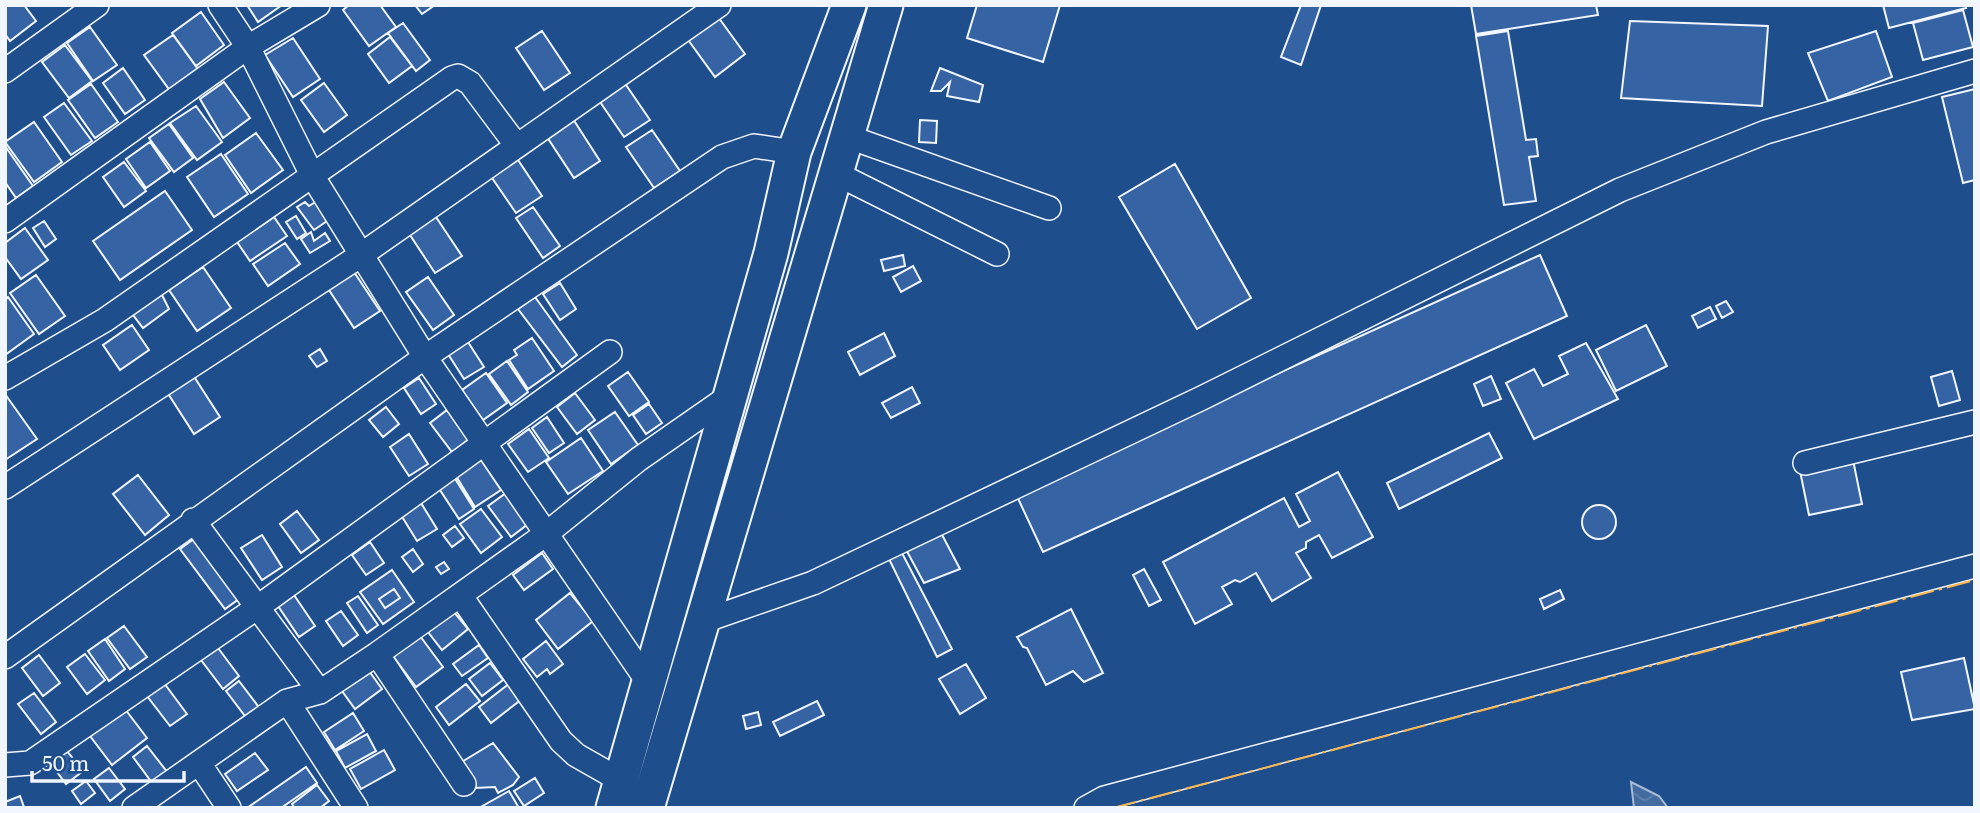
<svg xmlns="http://www.w3.org/2000/svg" width="1980" height="813" font-family="Literata,serif">
	<defs>
		<pattern id="water-waves" width="16" height="10" patternUnits="userSpaceOnUse" patternTransform="scale(1.75)"><rect width="16" height="10" fill="#446ba0"/><path d="M0 5q4-4 8 0t8 0" fill="none" stroke="#5f81ae"/></pattern>
	</defs>
	<rect width="100%" height="100%" fill="#1f4e8c"/>
	<!-- water -->
	<path fill="url(#water-waves)" stroke="#a8bbd7" stroke-width="2" d="M1631,782L1659,796L1668,808H1634Z"/>
	<!-- building -->
	<path fill="#3563a3" stroke="#f2f6ff" stroke-width="2" fill-rule="evenodd" d="M5,5H24L36,21L10,41L5,34Z
		M247,5H282L258,22Z
		M349,5H380L396,27L369,46L343,10Z
		M415,5H435L422,14Z
		M977,5H1060L1043,62L967,38Z
		M1301,5H1321L1301,65L1281,57Z
		M1471,5H1596L1598,15L1476,34Z
		M1883,5H1965L1966,8L1889,28Z
		M1963,10L1973,47L1923,60L1913,23Z
		M201,12L224,45L196,66L172,33Z
		M716,14L745,54L715,77L686,37Z
		M1630,21L1768,26L1762,106L1621,98Z
		M403,23L430,60L416,71L388,33Z
		M90,27L117,65L93,81L67,43Z
		M542,31L570,73L544,90L516,48Z
		M1508,31L1526,140L1536,139L1538,156L1529,157L1536,201L1504,205L1476,36Z
		M1876,31L1892,77L1828,101L1808,53Z
		M173,35L200,72L171,92L144,55Z
		M390,37L412,66L389,83L368,54Z
		M293,38L320,79L293,97L265,55Z
		M65,45L92,81L69,98L42,62Z
		M123,68L145,100L125,114L103,83Z
		M940,68L983,85L979,102L947,96L950,82L941,91H931Z
		M622,79L650,120L624,137L596,96Z
		M224,82L250,118L223,138L200,99Z
		M324,83L347,115L324,132L301,100Z
		M91,84L118,122L95,138L68,100Z
		M1975,89V180L1963,183L1942,97Z
		M64,103L92,141L71,155L44,117Z
		M196,106L222,142L197,160L170,123Z
		M573,119L600,161L574,178L547,137Z
		M920,120L937,121L936,143L919,142Z
		M34,122L62,162L34,182L5,142Z
		M169,124L193,158L174,172L149,138Z
		M652,130L680,171L654,188L626,147Z
		M256,133L283,170L251,193L225,155Z
		M150,142L170,171L146,188L126,159Z
		M5,146L33,186L16,198L5,182Z
		M221,154L248,194L214,217L187,177Z
		M514,154L542,196L516,213L488,172Z
		M124,162L146,191L124,207L103,177Z
		M1175,164L1251,298L1197,329L1119,197Z
		M165,191L192,230L120,280L93,241Z
		M317,201L330,219L314,230L297,207L305,202L309,206Z
		M533,207L560,246L543,258L516,218Z
		M434,214L462,256L435,273L408,232Z
		M296,216L306,233L297,239L286,222Z
		M274,217L287,236L250,261L237,242Z
		M44,221L56,239L45,247L33,228Z
		M25,228L48,260L21,279L5,257V243Z
		M311,232L314,241L325,233L330,241L310,253L301,239Z
		M285,243L300,264L268,286L253,264Z
		M903,255L905,266L884,271L881,260Z
		M1540,255L1567,316L1043,552L1015,492Z
		M913,266L921,281L901,292L893,277Z
		M203,267L231,308L197,331L169,290Z
		M352,269L380,311L354,328L327,287Z
		M36,275L65,316L39,334L10,293Z
		M428,277L454,315L433,330L406,292Z
		M560,283L576,309L560,320L543,294Z
		M159,289L169,309L143,328L130,311Z
		M8,297L34,334L5,355V300Z
		M535,297L577,355L562,367L518,309Z
		M1726,301L1733,312L1722,318L1716,306Z
		M1710,307L1716,319L1698,328L1692,316Z
		M132,325L149,350L120,370L103,345Z
		M1646,325L1667,366L1616,391L1596,350Z
		M884,333L895,356L860,375L848,352Z
		M532,338L554,371L528,389L509,360L517,355L514,350Z
		M468,342L484,367L464,379L448,354Z
		M1586,343L1618,399L1534,439L1506,383L1534,369L1543,386L1568,374L1559,356Z
		M320,349L327,361L317,367L309,356Z
		M507,361L528,392L511,405L489,374Z
		M1952,371L1960,400L1939,406L1931,377Z
		M628,372L649,402L629,416L608,386Z
		M486,373L507,403L483,420L462,390Z
		M193,375L220,417L194,434L167,392Z
		M1491,376L1501,399L1483,406L1474,384Z
		M419,378L436,404L421,414L404,388Z
		M912,387L920,403L891,418L882,403Z
		M575,393L595,420L577,434L557,407Z
		M5,394L37,439L5,460Z
		M649,404L662,423L646,434L633,415Z
		M386,407L399,424L383,437L369,420Z
		M447,410L468,440L452,452L430,423Z
		M615,412L638,445L611,464L588,430Z
		M547,417L564,443L549,453L532,428Z
		M529,429L549,458L528,472L508,444Z
		M1489,433L1502,458L1399,509L1387,483Z
		M409,434L428,464L409,476L390,447Z
		M581,438L603,471L568,494L546,462Z
		M481,460L501,490L475,507L456,476Z
		M1853,460L1862,504L1809,515L1800,471Z
		M1338,472L1373,537L1332,558L1319,535L1306,542V548L1296,553L1311,578L1272,601L1256,573L1240,582L1235,580L1222,587L1232,604L1195,624L1163,562L1284,498L1299,527L1310,521L1296,494Z
		M138,475L169,515L145,535L113,494Z
		M454,477L474,509L459,519L438,487Z
		M506,493L528,524L511,537L488,506Z
		M421,503L437,529L417,541L401,515Z
		M1582 522a17 17 0 1 1 34 0a17 17 0 1 1-34 0Z
		M481,509L502,537L481,553L460,524Z
		M297,511L319,540L301,553L280,524Z
		M455,526L464,538L452,547L443,535Z
		M939,529L960,569L924,583L903,544Z
		M262,535L282,567L262,580L241,548Z
		M198,536L243,596L225,609L180,549Z
		M370,542L384,563L366,575L352,555Z
		M413,549L423,564L413,572L402,557Z
		M542,553L553,569L524,590L513,575Z
		M902,553L952,649L937,657L889,559Z
		M444,562L449,569L441,574L436,567Z
		M1144,569L1161,600L1149,606L1133,575Z
		M392,570L414,602L383,624L360,592ZM394,589L400,598L385,608L379,599Z
		M394,589L400,598L385,608L379,599Z
		M1560,590L1564,599L1544,609L1540,599Z
		M570,593L593,621L558,649L536,620Z
		M294,595L315,626L299,637L278,606Z
		M358,596L378,625L367,633L347,603Z
		M1071,609L1103,673L1084,682L1073,671L1046,685L1027,648L1023,647L1017,637Z
		M341,611L358,635L343,646L326,621Z
		M454,612L468,629L442,650L428,632Z
		M124,626L147,657L130,669L107,638Z
		M420,636L443,667L416,687L393,656Z
		M105,639L125,669L109,681L88,651Z
		M546,641L563,664L550,674L547,669L537,677L523,659Z
		M479,645L488,658L462,676L453,664Z
		M218,648L239,676L223,689L201,660Z
		M85,654L105,680L87,694L67,667Z
		M39,655L60,683L43,696L22,668Z
		M1964,658L1975,709L1912,720L1901,672Z
		M490,663L503,680L482,696L469,679Z
		M966,664L986,698L960,714L939,679Z
		M369,671L382,689L355,709L342,691Z
		M239,681L261,710L248,720L226,691Z
		M164,683L187,714L170,726L147,696Z
		M510,683L522,699L491,723L479,707Z
		M466,684L480,701L449,725L436,707Z
		M34,693L56,722L41,734L18,704Z
		M817,701L824,715L780,736L773,722Z
		M125,709L147,738L112,765L90,736Z
		M758,712L761,725L746,729L743,716Z
		M353,713L364,731L335,750L324,732Z
		M367,734L376,751L345,768L336,751Z
		M493,743L519,777L513,785L498,793L495,787L475,788L460,763Z
		M147,746L168,773L153,784L133,757Z
		M384,750L395,770L361,789L350,769Z
		M67,751L83,771L66,784L51,764Z
		M255,753L268,770L237,791L225,774Z
		M306,767L317,783L281,808H247Z
		M109,768L125,789L110,801L94,779Z
		M535,778L544,793L524,806L514,791Z
		M86,781L95,793L81,804L72,791Z
		M317,785L329,801L320,808H295L292,804Z
		M509,791L519,808H479Z
		M20,796L24,807L5,808V802Z"/>
	<g fill="none" stroke-linecap="round" stroke-linejoin="round">
		<defs>
			<path id="minor" d="M220,5L248,47L313,177L425,357L648,682
				M5,71L97,5
				M846,136L1049,208
				M835,173L997,254
				M5,221L248,47L318,5
				M5,378L105,320L452,78L458,76L470,83L517,146
				M1805,463L1975,422
				M5,487L361,255L719,5
				M193,520L320,692
				M460,595L561,741L576,755L620,780
				M704,621L813,583L1202,398L1620,190L1766,132L1975,71
				M377,654L464,784
				M5,657L425,357L722,157L754,146L794,152
				M287,701L356,808
				M199,763L229,808
				M5,765L30,763L258,607L610,352
				M134,808L287,701L320,692L377,654L546,534L639,459L731,395
				M1086,808L1104,798L1975,566"/>
			<path id="highway" d="M613,808L771,253L794,152L849,5
				M647,808L886,5"/>
		</defs>
		<!-- minor casing -->
		<use href="#minor" stroke="#f2f6ff" stroke-width="26"/>
		<!-- highway casing -->
		<use href="#highway" stroke="#f2f6ff" stroke-width="37"/>
		<!-- minor -->
		<use href="#minor" stroke="#1f4e8c" stroke-width="23"/>
		<!-- highway -->
		<use href="#highway" stroke="#1f4e8c" stroke-width="33"/>
		<!-- power -->
		<path stroke="#ffb74d" stroke-width="2" stroke-dasharray="24 5 3.5 5" stroke-linecap="butt" d="M1113,808L1975,580"/>
	</g>
	<!-- border -->
	<rect width="1980" height="813" fill="none" stroke="#f2f6ff" stroke-width="14"/>
	<!-- scale -->
	<path d="M32 771v10h152v-10" fill="none" stroke="#f2f6ff" stroke-width="3.5"/>
	<text x="42" y="771" font-size="21" fill="#f2f6ff" stroke="#1f4e8c" stroke-width="5" paint-order="stroke">50 m</text>
</svg>
